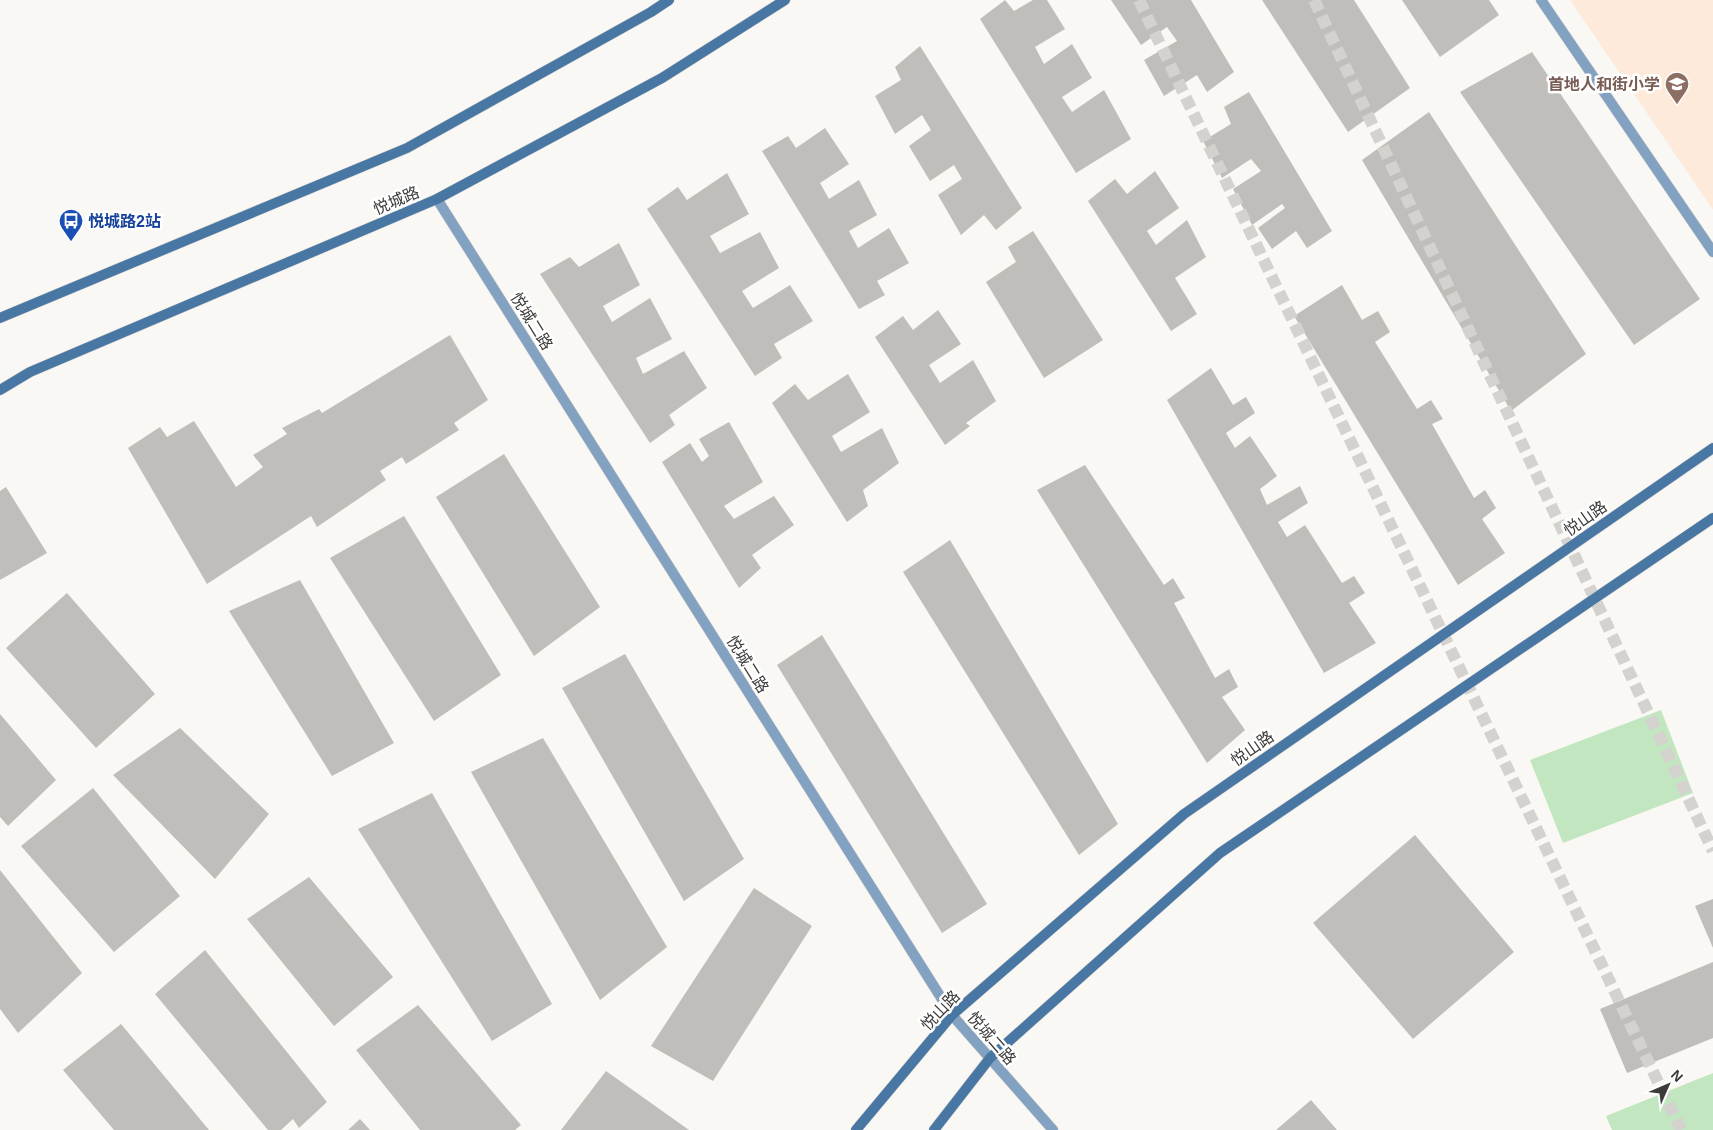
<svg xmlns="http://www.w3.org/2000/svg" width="1713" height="1130" font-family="Helvetica,'Noto Sans SC',sans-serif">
	<rect width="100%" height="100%" fill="#faf8f4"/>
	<!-- education -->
	<path fill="#feeadb" d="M1570,0H1713V210Z"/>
	<!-- green -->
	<path fill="#c2e6bf" d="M1661,710L1693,793L1563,843L1530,760Z
		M1713,1073V1130H1612L1606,1116Z"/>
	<!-- building -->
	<path fill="#c0beba" d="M1005,0L1014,11L1033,0H1047L1065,29L1035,47L1044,64L1072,44L1092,78L1062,97L1072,112L1104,90L1131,139L1076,173L980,19Z
		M1111,0H1191L1234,72L1207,92L1197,75L1164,96L1144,60L1177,41L1167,27L1141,45Z
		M1262,0H1354L1410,88L1348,132Z
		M1402,0H1489L1499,15L1440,57Z
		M920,46L1022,208L996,230L984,215L961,235L938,195L962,179L954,165L930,181L909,146L931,130L922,115L895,134L875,96L901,80L895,67Z
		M1532,52L1700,299L1634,345L1460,92Z
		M1249,92L1332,231L1307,248L1296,231L1272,249L1258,228L1285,208L1282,204L1252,225L1233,189L1261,171L1251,159L1222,178L1203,141L1231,124L1224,107Z
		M1429,112L1586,354L1511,411L1362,160Z
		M825,128L849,164L820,183L829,199L859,180L877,215L849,231L858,248L889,228L909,263L877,281L885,295L859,309L762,151L788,136L796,148Z
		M1155,171L1179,208L1147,231L1156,245L1187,220L1206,257L1175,278L1197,314L1171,331L1088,201L1115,179L1127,194Z
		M727,173L749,214L710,236L720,253L760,232L779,268L742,291L753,308L790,285L813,321L774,344L782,358L755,376L647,209L678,187L687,200Z
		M1033,231L1103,340L1044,378L986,282L1016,262L1008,247Z
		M619,243L640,285L603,306L612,322L650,298L672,339L636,358L643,374L684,351L707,388L669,415L675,425L650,443L540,274L570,257L579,267Z
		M1342,285L1362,320L1378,311L1390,332L1375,342L1417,409L1431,400L1443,419L1432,424L1474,498L1485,490L1496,508L1482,519L1505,553L1458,585L1294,316Z
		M938,310L961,344L929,365L940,383L973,360L996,401L966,423L970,426L945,445L875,337L903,316L913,330Z
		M450,335L488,400L454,423L459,430L406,464L402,457L380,471L386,480L317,527L311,516L207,584L128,448L160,427L167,437L194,421L236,487L263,467L253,455L287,434L282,428L319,409L322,413Z
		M1211,368L1233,405L1246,397L1255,413L1226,433L1235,448L1250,436L1277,476L1260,489L1267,505L1300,486L1308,503L1278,522L1287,537L1305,525L1342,583L1354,576L1365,593L1349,603L1376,643L1324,673L1167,400Z
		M848,374L870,412L832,436L841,452L882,428L899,463L863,490L868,506L847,522L772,403L795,384L808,400Z
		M729,422L763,482L724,506L734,519L774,496L794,525L752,555L761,568L739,588L662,462L690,443L702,462L709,456L699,439Z
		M504,454L600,607L534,656L436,497Z
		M1085,465L1164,585L1173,578L1185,598L1174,603L1215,678L1229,669L1238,687L1222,697L1245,730L1207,763L1037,490Z
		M6,487L47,553L0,580V491Z
		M404,516L501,675L434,721L330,558Z
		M950,540L1118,824L1079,855L903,572Z
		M300,580L394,743L332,776L229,611Z
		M67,593L155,694L96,748L6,648Z
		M822,635L987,904L942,933L777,665Z
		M625,654L744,859L684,901L562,688Z
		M0,714L56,780L8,826L0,817Z
		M180,728L269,814L215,879L113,775Z
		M543,738L667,947L600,1000L471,772Z
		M93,788L180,896L114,952L21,846Z
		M432,793L552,1004L492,1041L358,829Z
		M1415,835L1514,952L1413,1039L1313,923Z
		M0,870L82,973L18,1033L0,1009Z
		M309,877L393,977L334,1026L247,919Z
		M754,888L812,926L713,1081L651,1046Z
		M1713,899V948L1695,906Z
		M205,950L327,1102L299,1128L293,1119L281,1130H268L155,994Z
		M1713,962V1038L1627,1073L1600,1009Z
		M418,1005L521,1125L515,1130H420L356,1050Z
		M121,1024L209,1130H114L63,1070Z
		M606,1071L689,1130H561Z
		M1311,1100L1337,1130H1276Z
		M360,1119L370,1130H348Z"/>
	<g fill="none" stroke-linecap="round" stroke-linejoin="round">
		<!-- primary-tunnel -->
		<path stroke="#d4d2cf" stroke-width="12" stroke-dasharray="12 6" stroke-linecap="butt" d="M1139,0L1681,1130
			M1314,0L1713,851"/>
		<defs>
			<path id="minor" d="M1541,0L1713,252"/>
			<path id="tertiary" d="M437,199L952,1015L1053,1130"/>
			<path id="secondary" d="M0,318L407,148L651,12L669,0
				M0,390L30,372L437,199L662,78L785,0
				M856,1130L952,1015L1184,814L1713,448
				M934,1130L990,1058L1220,853L1713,518"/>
		</defs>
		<!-- minor casing -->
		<use href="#minor" stroke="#d4d2cf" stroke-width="11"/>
		<!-- tertiary casing -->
		<use href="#tertiary" stroke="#d4d2cf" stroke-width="11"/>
		<!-- secondary casing -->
		<use href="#secondary" stroke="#d4d2cf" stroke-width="11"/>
		<!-- minor -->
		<use href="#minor" stroke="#83a2c1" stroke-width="10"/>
		<!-- tertiary -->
		<use href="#tertiary" stroke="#83a2c1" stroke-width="10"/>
		<!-- secondary -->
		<use href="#secondary" stroke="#4977a4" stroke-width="10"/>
	</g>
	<!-- icons -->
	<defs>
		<symbol id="school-pin" viewBox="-11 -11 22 30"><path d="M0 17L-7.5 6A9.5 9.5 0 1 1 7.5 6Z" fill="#8d6e63" stroke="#fff"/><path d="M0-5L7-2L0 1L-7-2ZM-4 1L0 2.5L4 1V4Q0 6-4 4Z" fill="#fff"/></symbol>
		<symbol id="bus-pin" viewBox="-11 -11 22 30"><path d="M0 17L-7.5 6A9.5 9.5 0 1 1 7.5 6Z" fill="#1a4fb4" stroke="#fff"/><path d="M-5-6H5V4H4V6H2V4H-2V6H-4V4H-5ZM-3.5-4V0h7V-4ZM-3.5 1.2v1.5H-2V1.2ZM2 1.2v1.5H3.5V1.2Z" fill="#fff"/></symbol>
	</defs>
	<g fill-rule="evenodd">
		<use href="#school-pin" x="1663" y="70" width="28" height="38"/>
		<use href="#bus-pin" x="57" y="207" width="28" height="38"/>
	</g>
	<g text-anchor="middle" stroke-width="5" stroke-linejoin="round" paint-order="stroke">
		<!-- education labels -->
		<g font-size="16" font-weight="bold" fill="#785e54" stroke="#fff" text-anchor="end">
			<text x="1660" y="90">首地人和街小学</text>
		</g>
		<!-- street labels -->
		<g font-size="16" fill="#3c3b3a" stroke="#fff">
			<text transform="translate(396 200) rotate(-23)" y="6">悦城路</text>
			<text transform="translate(532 321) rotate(58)" y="6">悦城二路</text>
			<text transform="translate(1585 518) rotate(-35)" y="6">悦山路</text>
			<text transform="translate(748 664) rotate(58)" y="6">悦城二路</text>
			<text transform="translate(1252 748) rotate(-35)" y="6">悦山路</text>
			<text transform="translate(940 1010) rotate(-46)" y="6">悦山路</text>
			<text transform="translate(992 1038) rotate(49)" y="6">悦城二路</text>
		</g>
		<!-- transit labels -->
		<g font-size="16" font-weight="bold" fill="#164399" stroke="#fff" text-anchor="start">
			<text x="88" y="227">悦城路2站</text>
		</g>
	</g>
	<!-- north arrow -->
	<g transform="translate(1668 1085) rotate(45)" stroke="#ffffff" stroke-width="4" paint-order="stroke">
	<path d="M0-4L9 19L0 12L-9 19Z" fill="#3c3b3a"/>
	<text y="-8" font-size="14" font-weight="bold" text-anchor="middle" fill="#3c3b3a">N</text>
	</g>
</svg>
